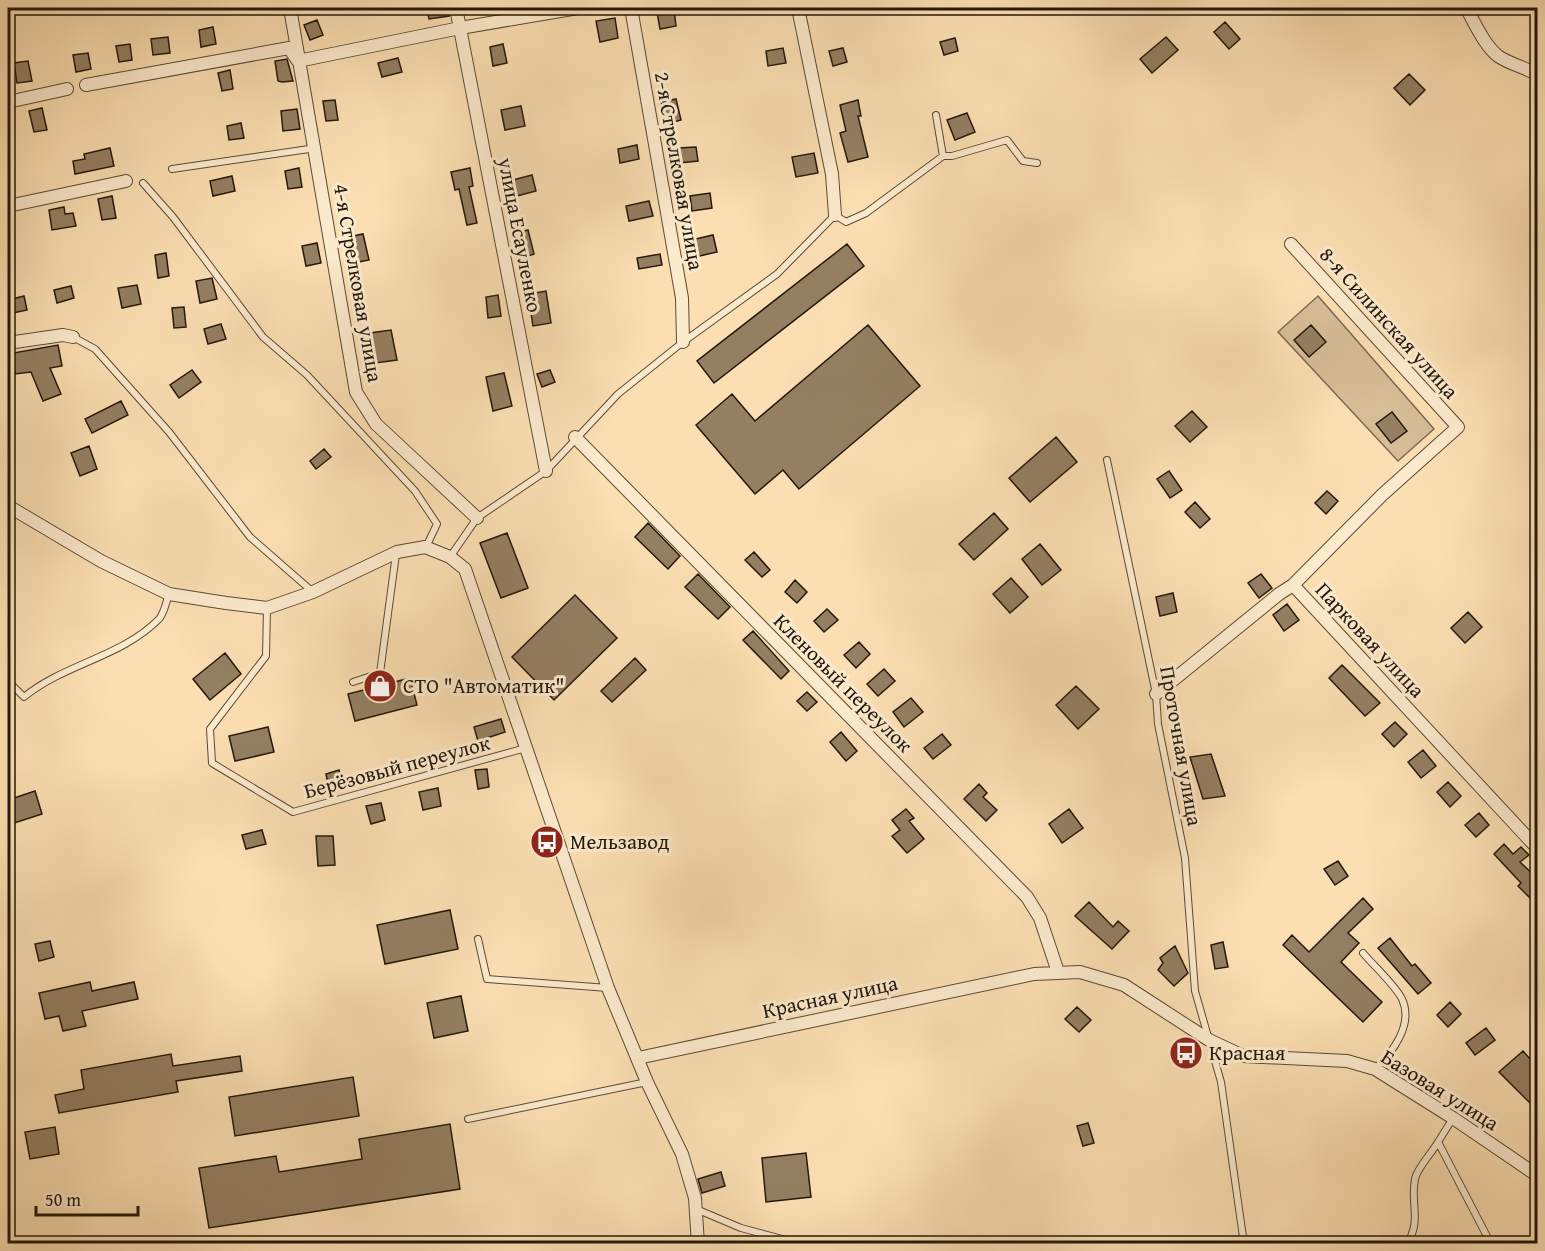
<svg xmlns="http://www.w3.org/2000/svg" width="1545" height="1251" font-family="'Gentium Book Plus',serif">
	<rect width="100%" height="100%" fill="#fbdfb2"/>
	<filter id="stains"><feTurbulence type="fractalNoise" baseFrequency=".00333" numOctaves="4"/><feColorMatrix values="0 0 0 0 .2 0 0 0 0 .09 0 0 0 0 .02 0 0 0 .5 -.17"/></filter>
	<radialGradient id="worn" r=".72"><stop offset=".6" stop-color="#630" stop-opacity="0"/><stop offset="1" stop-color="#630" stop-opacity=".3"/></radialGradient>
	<!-- green -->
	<path fill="#d6bd96" stroke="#7d6a51" stroke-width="1.5" d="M1318,296L1434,429L1398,461L1278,332Z"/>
	<!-- building -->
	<path fill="#947f62" stroke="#24180c" stroke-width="1.5" d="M427,8H448L449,16L429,19Z
		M674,9L676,26L660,29L657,12Z
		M615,18L618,38L600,42L596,21Z
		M317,20L323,35L310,40L304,25Z
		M1225,22L1240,39L1229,49L1214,32Z
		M213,27L216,44L201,47L199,30Z
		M168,37L170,53L153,55L151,39Z
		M1166,37L1178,50L1152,73L1140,59Z
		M955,38L958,51L944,55L940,42Z
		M130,44L132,60L119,62L116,46Z
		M503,44L507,63L493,66L490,47Z
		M783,48L786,63L768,66L766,51Z
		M843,48L847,62L833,66L829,51Z
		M88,53L91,69L76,72L73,55Z
		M398,58L402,72L382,77L378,63Z
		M287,59L293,81L282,82L278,81L275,61Z
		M28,61L32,81L17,83L14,63Z
		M230,70L233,89L222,91L218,73Z
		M1409,74L1425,90L1410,105L1394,88Z
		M676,99L681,120L666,124L661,102Z
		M335,100L338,120L326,121L323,101Z
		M858,100L861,116H858L868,157L848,162L840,133L846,131L840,105Z
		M521,106L525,126L505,130L501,110Z
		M42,108L47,130L34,132L29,111Z
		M297,109L300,129L283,131L281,111Z
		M967,113L975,132L955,140L947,120Z
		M241,123L244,138L229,140L227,126Z
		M637,145L639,159L620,163L618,149Z
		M696,147L698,161L679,163L678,148Z
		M110,148L114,166L75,174L73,161L85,159L84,154Z
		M814,153L818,173L796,177L792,157Z
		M299,168L302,187L288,189L285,171Z
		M470,168L473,186L469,187L477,223L467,225L459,189L455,190L451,172Z
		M532,175L536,191L509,198L505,182Z
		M232,176L235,191L213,196L210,181Z
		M710,193L712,208L692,211L690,196Z
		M112,196L116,218L102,220L98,199Z
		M649,201L653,216L629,221L626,206Z
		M64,207L65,214L73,213L76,226L52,230L49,210Z
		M528,230L534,254L522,258L516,233Z
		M363,234L369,260L348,264L343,238Z
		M713,235L717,252L695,257L691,240Z
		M317,243L321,263L306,266L302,246Z
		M847,244L864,266L714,383L697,361Z
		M166,253L169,276L158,278L155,255Z
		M660,254L662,265L639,269L637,258Z
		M212,278L217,299L200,303L196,281Z
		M137,285L141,304L122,308L118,288Z
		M71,286L74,298L57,303L54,290Z
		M546,291L551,323L533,326L528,294Z
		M498,295L501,316L488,318L486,297Z
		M24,296L27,310L8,314V300Z
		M184,307L186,327L174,328L172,308Z
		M221,324L226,339L208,344L204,329Z
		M868,325L920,386L799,489L783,470L755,494L696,425L732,394L755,421Z
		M1311,325L1326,342L1309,357L1294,340Z
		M391,330L397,360L375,363L370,333Z
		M58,345L62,366L50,368L61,394L43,401L31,372L15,374L13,353Z
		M192,370L201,382L179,398L170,385Z
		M550,370L555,382L542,387L537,374Z
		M504,373L512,406L493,411L486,377Z
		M121,401L128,415L92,433L85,419Z
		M1192,411L1207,427L1190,442L1175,426Z
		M1392,412L1407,431L1391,443L1376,424Z
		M1056,437L1077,462L1030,502L1009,478Z
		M89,446L97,469L80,476L71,453Z
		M324,449L331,457L316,469L310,461Z
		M1169,471L1182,490L1170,498L1157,479Z
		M1327,491L1338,501L1326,514L1315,503Z
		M1195,502L1210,519L1200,528L1185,512Z
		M994,513L1008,529L974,560L959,544Z
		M648,523L680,556L668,569L635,537Z
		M507,533L528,588L501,598L480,543Z
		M1040,544L1061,570L1042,585L1022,559Z
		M754,552L770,570L762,577L745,560Z
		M698,574L730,607L718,619L685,587Z
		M1261,574L1272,588L1259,598L1248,583Z
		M1011,578L1028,597L1010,613L993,594Z
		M795,580L807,592L797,603L785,592Z
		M1173,593L1177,612L1160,616L1156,597Z
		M575,595L617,638L554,700L512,657Z
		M1287,604L1299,620L1284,631L1273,615Z
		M827,609L838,620L824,632L814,621Z
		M1468,612L1482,627L1465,643L1451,628Z
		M753,631L789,671L781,679L743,640Z
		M859,642L870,654L856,668L844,655Z
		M225,653L241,674L210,700L193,679Z
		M635,658L646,670L612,702L601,691Z
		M1342,665L1380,703L1365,716L1329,678Z
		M884,669L895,681L878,696L867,684Z
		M410,678L417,705L355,721L348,694Z
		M1076,686L1099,709L1078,729L1056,705Z
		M807,692L817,702L807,711L797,701Z
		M911,698L923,712L904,727L893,712Z
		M501,719L505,732L478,741L474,727Z
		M1395,722L1407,734L1394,747L1382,734Z
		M268,727L274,752L235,761L229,736Z
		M841,732L857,751L846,761L830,742Z
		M942,734L951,745L933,759L924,748Z
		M1423,750L1436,766L1421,778L1408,762Z
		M1211,754L1225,796L1203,799L1190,757Z
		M487,769L489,787L478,789L475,770Z
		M339,770L343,786L329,789L326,774Z
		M1448,782L1461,796L1450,807L1437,792Z
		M979,784L987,793L983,797L997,810L986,821L964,799Z
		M438,788L441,806L423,810L419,792Z
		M35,791L42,814L8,825V800Z
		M381,803L385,820L371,824L366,806Z
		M906,809L914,818L909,821L924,839L907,853L892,836L900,830L892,820Z
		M1069,809L1083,828L1062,843L1049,824Z
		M1479,813L1489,825L1476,837L1465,825Z
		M262,830L266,844L246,849L242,835Z
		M316,836H333L335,865L318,866Z
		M1504,844L1513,854L1521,847L1529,855L1520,862L1538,879V891L1530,898L1518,886L1521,883L1494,854Z
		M1338,861L1348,876L1335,885L1324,869Z
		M1363,898L1373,909L1348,933L1359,943L1341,962L1382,1002L1363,1022L1283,945L1292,935L1309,952Z
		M1089,902L1113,927L1118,921L1129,931L1112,949L1075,916Z
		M450,910L458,949L385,964L377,925Z
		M1390,938L1412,966L1415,964L1431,983L1418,994L1378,948Z
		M50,941L54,957L39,961L35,944Z
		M1223,942L1228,967L1215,969L1211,945Z
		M1175,946L1188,973L1174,986L1158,970L1163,963L1160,958Z
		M90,982L92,991L134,982L138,999L82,1011L86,1026L63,1031L59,1016L45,1019L39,993Z
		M461,996L468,1031L434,1038L427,1003Z
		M1450,1002L1461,1014L1448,1027L1437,1015Z
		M1077,1007L1091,1020L1079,1032L1065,1019Z
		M1486,1028L1495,1040L1475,1055L1466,1043Z
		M1523,1051L1538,1068V1111L1499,1072Z
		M171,1054L173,1066L240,1056L242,1071L176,1081L178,1092L59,1113L55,1095L84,1089L81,1070Z
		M353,1077L359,1116L235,1136L229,1097Z
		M1088,1123L1094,1143L1083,1146L1077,1126Z
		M450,1124L460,1189L209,1228L199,1168L276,1156L279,1172L362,1159L359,1139Z
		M55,1127L59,1154L30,1159L25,1132Z
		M806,1153L811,1197L766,1202L762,1158Z
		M721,1172L725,1186L702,1193L698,1179Z"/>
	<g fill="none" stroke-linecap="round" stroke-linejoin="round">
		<defs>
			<path id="service" d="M936,115L943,156
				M172,169L316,148
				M143,183L173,217L263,337L307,375L415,491L437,524L426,547
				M73,337L95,349L169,432L250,537L313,592
				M1107,460L1156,694L1158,724L1185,858L1195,991L1221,1082L1244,1244
				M450,557L477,518L546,471L618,394L683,342L777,274L835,215L846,222L866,213L943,156H952L1007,140L1023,161L1037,163
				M267,608L266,656L210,729L212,763L293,812L526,748
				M8,681L24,697C64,664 121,657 158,620C164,615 166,602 169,594
				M353,682L380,673L396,554
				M478,939L487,979L608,988
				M1363,953C1374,966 1395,985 1402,999C1414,1025 1392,1053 1375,1069
				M1453,1118L1438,1142L1491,1244
				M468,1119L647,1082
				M696,1209L741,1228L801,1244
				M1407,1244C1422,1220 1410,1204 1415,1179C1417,1168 1432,1153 1438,1142"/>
			<path id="minor" d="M290,8L356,392L376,424L477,518
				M456,8L546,471
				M631,8L682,298L683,342
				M798,8L832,174L835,215
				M1466,8C1475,23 1484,45 1498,56C1509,64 1525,67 1538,75
				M86,85L289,48L298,61L460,28L578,8
				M8,102L67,89
				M8,206L126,181
				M1291,244L1458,427L1382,495L1293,585
				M8,343L63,335L73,337
				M575,437L1027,897L1040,918L1058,972
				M8,506L101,561L169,594L226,603L267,608L313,592L397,552L425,547L450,557L465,569L608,988L647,1082L682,1154L695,1198L698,1244
				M1156,694L1279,594L1293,585L1538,849
				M638,1058L1034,974L1080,972L1124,985L1209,1040L1243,1056L1347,1061L1375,1069L1453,1118L1538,1176"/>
		</defs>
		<!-- service casing -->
		<use href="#service" stroke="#5a4a36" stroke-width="8"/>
		<!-- minor casing -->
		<use href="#minor" stroke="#5a4a36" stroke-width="14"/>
		<!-- service -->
		<use href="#service" stroke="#fceacd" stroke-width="6"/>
		<!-- minor -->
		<use href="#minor" stroke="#fceacd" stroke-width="12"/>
	</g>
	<!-- icons -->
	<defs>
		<symbol id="shop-disc" viewBox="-11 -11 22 22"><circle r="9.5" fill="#8f2418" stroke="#fceacd"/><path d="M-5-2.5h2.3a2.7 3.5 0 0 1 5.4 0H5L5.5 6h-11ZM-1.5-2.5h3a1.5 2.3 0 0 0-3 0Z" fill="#fff"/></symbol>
		<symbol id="bus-disc" viewBox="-11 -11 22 22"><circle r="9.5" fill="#8f2418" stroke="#fceacd"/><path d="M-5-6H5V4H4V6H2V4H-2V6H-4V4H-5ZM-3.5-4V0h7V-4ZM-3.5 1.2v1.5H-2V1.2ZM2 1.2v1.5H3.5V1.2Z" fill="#fff"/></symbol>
	</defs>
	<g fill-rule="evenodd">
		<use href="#shop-disc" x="361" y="667" width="38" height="38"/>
		<use href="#bus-disc" x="528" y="823" width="38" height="38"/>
		<use href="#bus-disc" x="1167" y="1034" width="38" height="38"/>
	</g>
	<g text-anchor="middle" stroke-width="6" stroke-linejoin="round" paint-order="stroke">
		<!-- street labels -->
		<g font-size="21" fill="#24180c" stroke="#fceacd">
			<text transform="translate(679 171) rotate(80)" y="7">2-я Стрелковая улица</text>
			<text transform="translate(520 235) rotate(79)" y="7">улица Есауленко</text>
			<text transform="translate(358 283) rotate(80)" y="7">4-я Стрелковая улица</text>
			<text transform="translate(1389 323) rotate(48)" y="7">8-я Силинская улица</text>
			<text transform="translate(1370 640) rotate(47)" y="7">Парковая улица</text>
			<text transform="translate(843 683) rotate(45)" y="7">Кленовый переулок</text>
			<text transform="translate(1181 746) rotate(80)" y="7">Проточная улица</text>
			<text transform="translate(397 767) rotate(-15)" y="7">Берёзовый переулок</text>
			<text transform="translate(830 997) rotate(-12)" y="7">Красная улица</text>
			<text transform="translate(1440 1090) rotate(32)" y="7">Базовая улица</text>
		</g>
		<!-- poi labels -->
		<g font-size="21" fill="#24180c" stroke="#fceacd" text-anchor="start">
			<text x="403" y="693">СТО "Автоматик"</text>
			<text x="570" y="849">Мельзавод</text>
			<text x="1209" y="1060">Красная</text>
		</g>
	</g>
	<!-- margin -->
	<rect width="1545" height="1251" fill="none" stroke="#fbdfb2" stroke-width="30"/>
	<rect x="9" y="9" width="1527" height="1233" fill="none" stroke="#24180c" stroke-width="3"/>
	<rect x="15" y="15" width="1515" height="1221" fill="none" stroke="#24180c" stroke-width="1.5"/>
	<!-- scale -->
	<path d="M36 1206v9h102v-9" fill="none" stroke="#24180c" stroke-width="3"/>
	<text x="45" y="1206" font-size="18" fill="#24180c" stroke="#fceacd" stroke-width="4.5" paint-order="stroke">50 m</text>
	<rect width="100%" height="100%" filter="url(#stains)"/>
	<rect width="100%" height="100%" fill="url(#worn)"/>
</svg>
